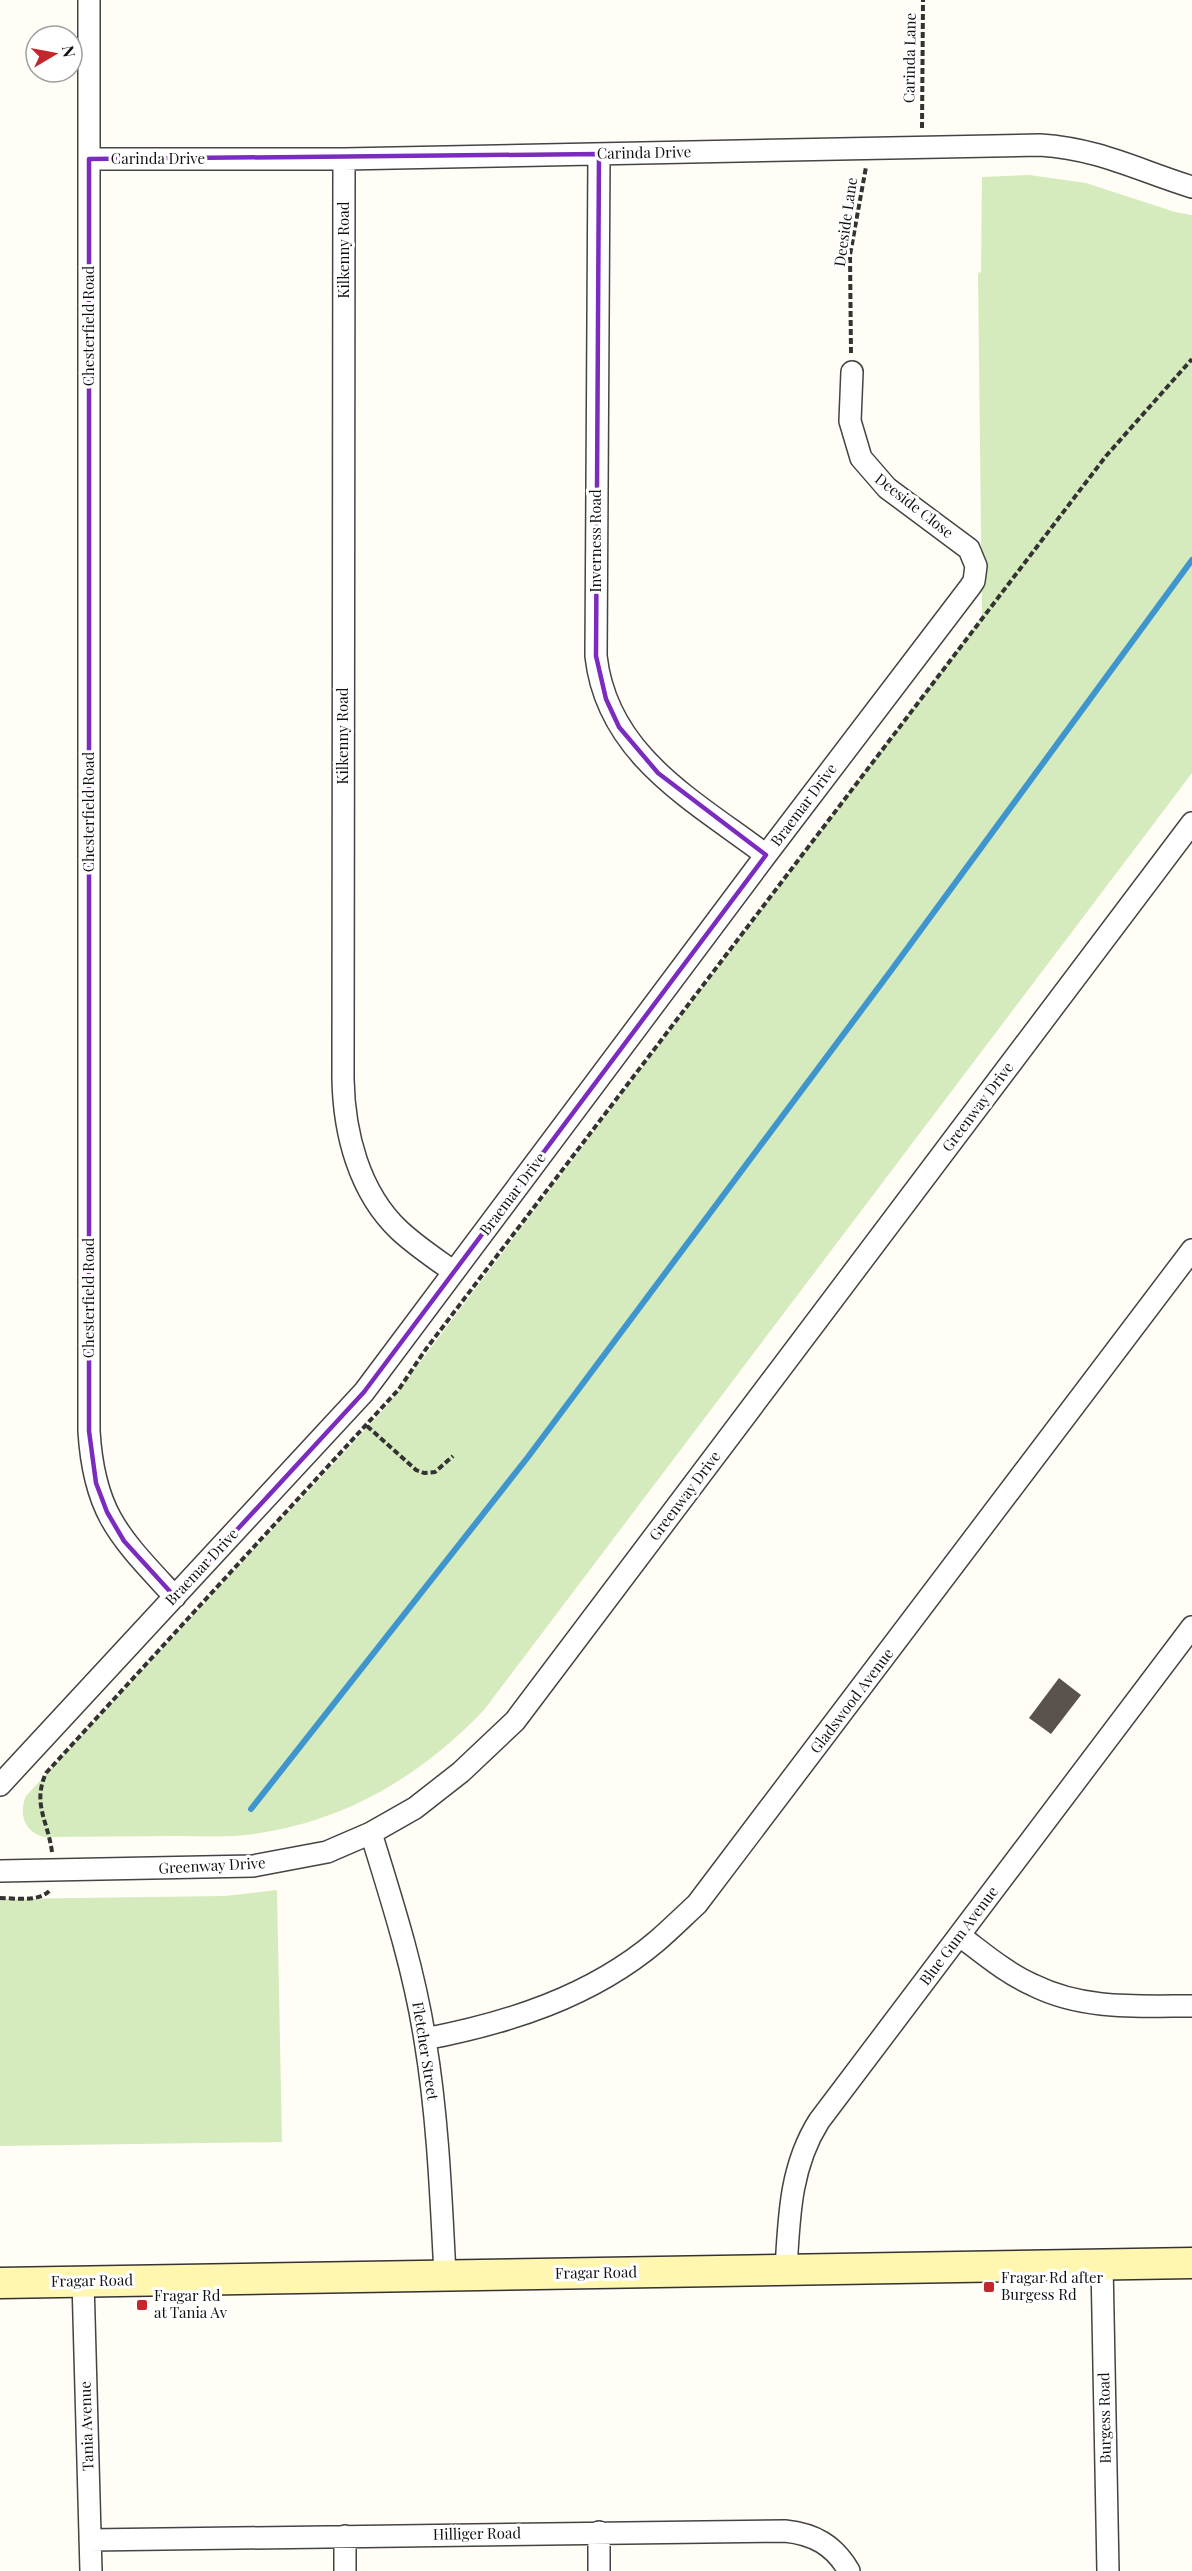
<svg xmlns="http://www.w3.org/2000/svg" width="1192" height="2571" font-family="'Playfair Display',serif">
	<rect width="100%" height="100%" fill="#fffdf5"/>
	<!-- green -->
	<path fill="#d5ebbd" d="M1029,175L1086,183L1175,212L1192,215V773L484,1710C422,1775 349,1819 260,1833C233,1838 204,1836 177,1836C133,1836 89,1837 44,1837C25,1832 18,1815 26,1796L387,1406L982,617L978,273L981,272L982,177Z
		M277,1890L282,2142L0,2146V1899L225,1896Z"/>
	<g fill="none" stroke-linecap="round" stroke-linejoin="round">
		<!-- stream -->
		<path stroke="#3f96cf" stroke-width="6" d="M251,1809L528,1457L890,972L1192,560"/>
	</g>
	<!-- building -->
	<path fill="#5a524d" d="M1059,1678L1081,1695L1051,1734L1029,1718Z"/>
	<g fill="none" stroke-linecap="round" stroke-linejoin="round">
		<defs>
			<path id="street" d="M89,0V1431C94,1515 121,1538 175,1597
				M599,154L596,656C607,755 693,800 766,855
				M89,159H344L1040,145C1100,149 1137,170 1192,187
				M344,159L343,1079C344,1133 359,1192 399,1230C416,1246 436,1259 454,1272
				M0,1785L364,1392L766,855L970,587L974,581L976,566L969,549L887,488L861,458L850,421L852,372
				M371,1833C392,1901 414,1969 425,2040C438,2118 441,2197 445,2275
				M0,1871L253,1866L327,1852L371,1833L415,1808L461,1772L515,1721L1192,823
				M960,1936C983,1953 1006,1973 1033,1985C1083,2010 1138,2006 1192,2006
				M425,2039C508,2023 591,1997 657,1941C671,1929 684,1916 697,1904L1192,1250
				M1102,2264L1108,2571
				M786,2270C789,2217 790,2167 819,2121L1192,1627
				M83,2281L91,2571
				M599,2532V2571
				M345,2536V2571
				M90,2540L785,2531C814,2534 834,2545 849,2571"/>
			<path id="secondary" d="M0,2283L1192,2263"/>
		</defs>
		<!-- street casing -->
		<use href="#street" stroke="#444" stroke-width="24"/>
		<!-- secondary casing -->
		<use href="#secondary" stroke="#333" stroke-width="33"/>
		<!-- path -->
		<path stroke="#333" stroke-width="4" stroke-dasharray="6 3" stroke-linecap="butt" d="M922,128L923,0
			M851,353L850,255L866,167
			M367,1426L416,1470L424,1473L435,1472L453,1456
			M52,1852C48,1821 32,1804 46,1773L399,1389L426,1349L1106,456L1192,359
			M0,1898C16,1898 40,1903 51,1889"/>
		<!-- street -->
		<use href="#street" stroke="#fff" stroke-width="21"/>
		<!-- secondary -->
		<use href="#secondary" stroke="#fff6b0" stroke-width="30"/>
	</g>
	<!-- marked area -->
	<path fill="none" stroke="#7b2cbf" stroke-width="4.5" stroke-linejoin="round" d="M599,154L596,656L606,699L619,727L658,773L766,855L364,1392L175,1597L124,1541L107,1512L96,1483L89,1431V159Z"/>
	<!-- markers -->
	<g fill="#c4262e" stroke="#fff" stroke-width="2">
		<rect x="983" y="2281" width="12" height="12" rx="3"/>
		<rect x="136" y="2299" width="12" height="12" rx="3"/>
	</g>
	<g text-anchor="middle" stroke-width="6" stroke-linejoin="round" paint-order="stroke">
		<!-- street labels -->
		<g font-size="15" fill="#111" stroke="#fff">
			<text transform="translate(910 58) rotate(-89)" y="5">Carinda Lane</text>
			<text transform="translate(644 153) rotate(-1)" y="5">Carinda Drive</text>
			<text x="158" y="164">Carinda Drive</text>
			<text transform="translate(846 222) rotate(-82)" y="5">Deeside Lane</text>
			<text transform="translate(344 250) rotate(-90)" y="5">Kilkenny Road</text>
			<text transform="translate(89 326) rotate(-90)" y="5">Chesterfield Road</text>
			<text transform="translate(914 506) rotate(38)" y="5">Deeside Close</text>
			<text transform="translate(596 541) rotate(-90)" y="5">Inverness Road</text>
			<text transform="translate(343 736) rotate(-90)" y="5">Kilkenny Road</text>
			<text transform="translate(804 805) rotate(-53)" y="5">Braemar Drive</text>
			<text transform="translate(89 812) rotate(-90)" y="5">Chesterfield Road</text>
			<text transform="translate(978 1107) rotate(-53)" y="5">Greenway Drive</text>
			<text transform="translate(513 1194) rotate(-53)" y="5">Braemar Drive</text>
			<text transform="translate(89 1298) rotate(-90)" y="5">Chesterfield Road</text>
			<text transform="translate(685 1496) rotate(-53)" y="5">Greenway Drive</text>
			<text transform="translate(202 1567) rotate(-47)" y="5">Braemar Drive</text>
			<text transform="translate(852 1701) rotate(-53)" y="5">Gladswood Avenue</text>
			<text transform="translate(212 1866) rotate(-3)" y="5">Greenway Drive</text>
			<text transform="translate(959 1936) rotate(-53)" y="5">Blue Gum Avenue</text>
			<text transform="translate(425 2051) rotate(81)" y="5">Fletcher Street</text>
			<text transform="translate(596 2273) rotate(-1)" y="5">Fragar Road</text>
			<text transform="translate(92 2281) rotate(-1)" y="5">Fragar Road</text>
			<text transform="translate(1105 2418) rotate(-91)" y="5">Burgess Road</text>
			<text transform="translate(87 2426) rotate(-92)" y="5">Tania Avenue</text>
			<text transform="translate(477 2534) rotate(-1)" y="5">Hilliger Road</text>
		</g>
		<!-- poi labels -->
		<g font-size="15" fill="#111" stroke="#fff" text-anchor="start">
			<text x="1001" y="2283">Fragar Rd after<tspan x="1001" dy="17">Burgess Rd</tspan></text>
			<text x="154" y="2301">Fragar Rd<tspan x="154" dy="17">at Tania Av</tspan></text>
		</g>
	</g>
	<!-- north arrow -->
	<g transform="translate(54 54) rotate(80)"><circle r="28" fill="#ffffff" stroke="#a0a0a0" stroke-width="1.5"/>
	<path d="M0-4.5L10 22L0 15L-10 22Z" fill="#c4262e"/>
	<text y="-9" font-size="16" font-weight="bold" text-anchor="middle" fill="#111111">N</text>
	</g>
</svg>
